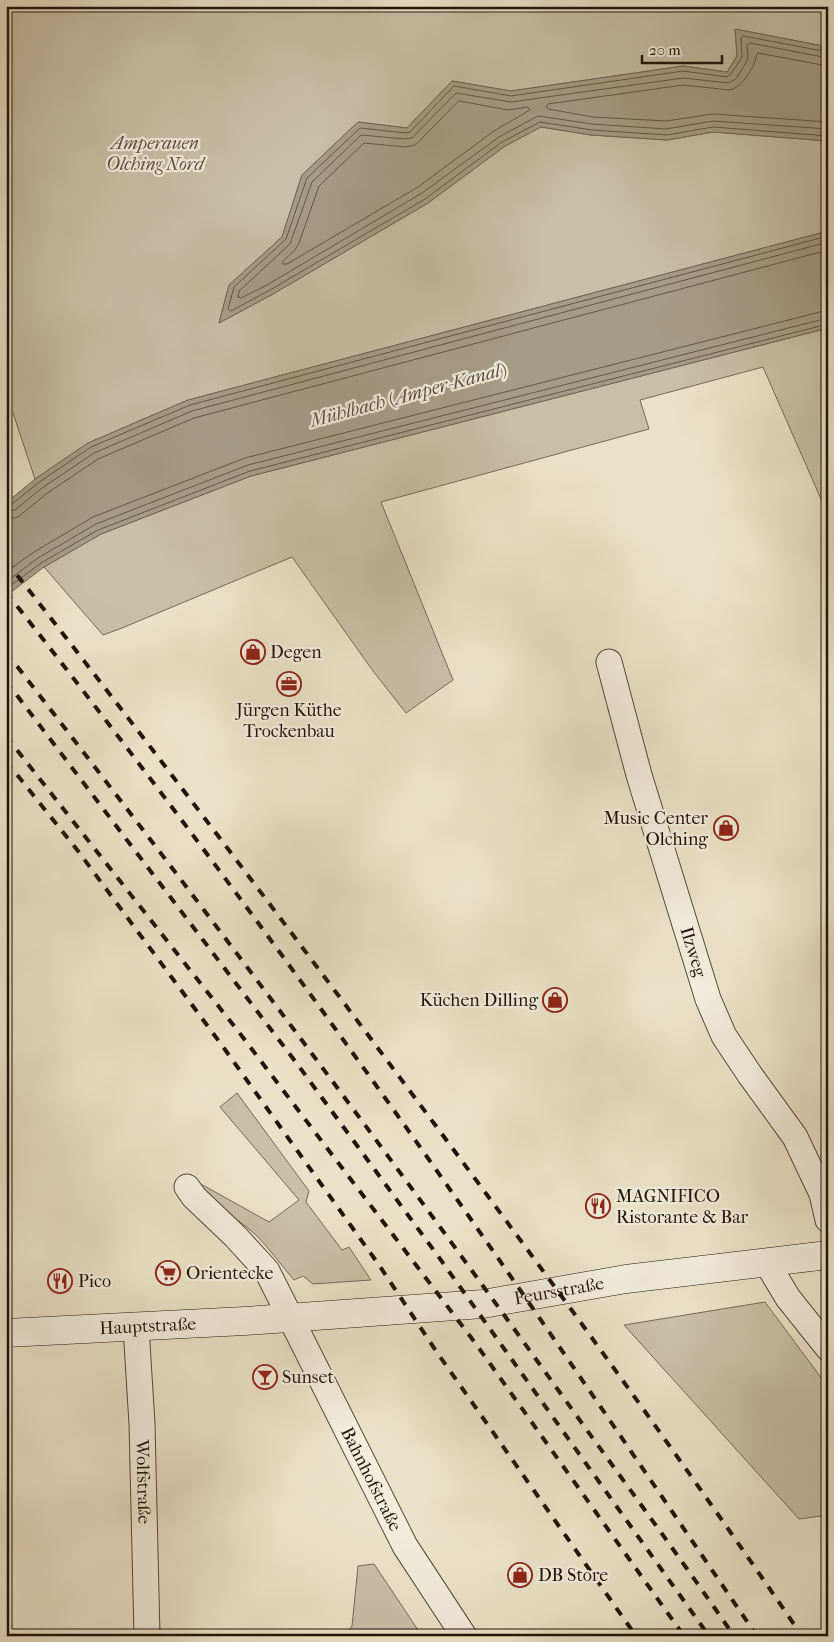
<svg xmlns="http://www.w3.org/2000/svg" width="834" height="1642" font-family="'IM FELL French Canon',serif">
	<rect width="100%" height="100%" fill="#eae2c8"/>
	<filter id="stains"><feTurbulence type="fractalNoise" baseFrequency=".004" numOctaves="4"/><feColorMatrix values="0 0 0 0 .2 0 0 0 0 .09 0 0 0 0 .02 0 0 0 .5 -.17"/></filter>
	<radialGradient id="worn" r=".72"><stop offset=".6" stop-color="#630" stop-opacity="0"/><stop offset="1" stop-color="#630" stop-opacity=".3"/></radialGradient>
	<!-- green -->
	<path fill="#c7bfa7" stroke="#736a58" d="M6,6H828V47L735,29L737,56L727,72L683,66L511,91L452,81L407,128L358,122L302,175L282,237L229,285L219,323L273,294L428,203L505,146L541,127L591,135L667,140L713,132L828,141V231L188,400L88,443L35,479L12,410L6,404Z
		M828,328V515L763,367L640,400L649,429L381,502L453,680L406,713L373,671L292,557L122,628L103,635L44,567L101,534L251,476Z
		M237,1093L309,1191L306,1202L342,1250L349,1247L371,1280L313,1284L303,1276L294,1280C282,1266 271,1251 259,1238C240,1219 212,1206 199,1183L269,1222L299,1200L220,1107Z
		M765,1302L828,1387V1515L799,1519L624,1325Z
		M374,1564L422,1636H344L352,1626L358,1566Z"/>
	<!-- water -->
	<path fill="#a59c87" stroke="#6f6654" d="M735,29L828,47V141L713,132L667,140L591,135L541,127L505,146L428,203L273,294L219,323L229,285L282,237L302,175L358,122L407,128L452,81L511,91L683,66L727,72L737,56Z
		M828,231V328L251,476L101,534L44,567L6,596V503L35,479L88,443L188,400Z"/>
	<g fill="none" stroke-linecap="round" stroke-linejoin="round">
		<!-- shore -->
		<path stroke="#625848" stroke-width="1" d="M828,52L743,36L741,38L742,57L731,74L727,77L683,71L511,96L454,86L410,132L406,133L360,128L307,178L286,239L234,287L228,309L231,311L270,290L425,199L502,142L540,122L592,130L667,135L713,127L828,136
			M828,58L750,43L747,45L748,56L747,61L736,79L729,83L683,78L511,102L456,93L412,138L405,139L361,135L312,182L290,244L239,291L238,297L241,298L267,285L422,193L499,137L538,116L592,124L666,129L713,121L828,129
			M828,66L758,53C755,56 756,59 754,64C749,74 741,87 730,90L683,85L548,104L546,107L548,109L593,117L666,121L713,114L828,122
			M459,101L508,110L528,107L530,110L494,131L418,187L287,264H283V261L295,250L299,243L319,186L364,143L405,147L415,145Z
			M6,506L11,505L38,483L91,447L190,405L828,236
			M6,512L15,510L42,488L94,453L192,411L828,242
			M6,520L18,517L46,494L98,459L194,418L828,250
			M6,572L34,552L93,517L245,458L828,310
			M6,582L38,558L96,524L248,465L828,318
			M6,589L41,563L98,530L250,471L828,324"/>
		<defs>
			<g id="street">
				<path id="s1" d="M609,662L639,775L708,999L724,1036L750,1075L795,1137L822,1194L828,1220"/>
				<path id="s2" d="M187,1187L194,1197L235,1236L267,1271L405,1546L464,1636"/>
				<path d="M767,1263L788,1298L828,1348"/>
				<path id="s3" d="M136,1327L142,1424L147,1636"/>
			</g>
			<g id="secondary">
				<path id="s4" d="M6,1333L245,1321L483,1304L626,1279L828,1255"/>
			</g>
		</defs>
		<!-- street casing -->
		<use href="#street" stroke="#524838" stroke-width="27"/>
		<!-- secondary casing -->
		<use href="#secondary" stroke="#1f1408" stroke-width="29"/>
		<!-- street -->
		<use href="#street" stroke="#f1ecdb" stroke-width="25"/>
		<!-- secondary -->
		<use href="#secondary" stroke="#f1ecdb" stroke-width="28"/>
		<!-- rail -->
		<path stroke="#1f1408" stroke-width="4" stroke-dasharray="9 9" stroke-linecap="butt" d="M6,561C132,721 255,884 377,1047C522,1241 666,1436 802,1636
			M6,592C125,743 240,896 352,1052C491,1244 623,1440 757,1636
			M6,652C197,898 384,1147 566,1401C622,1479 679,1556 734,1636
			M6,681L295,1061L438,1256L709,1636
			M6,736L238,1031L476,1344L684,1636
			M6,761L78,851L221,1044L379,1265L436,1351L636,1636"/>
	</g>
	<!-- icons -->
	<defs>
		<symbol id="shop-ring" viewBox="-11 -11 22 22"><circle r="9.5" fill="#f1ecdb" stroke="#8f2418" stroke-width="1.5"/><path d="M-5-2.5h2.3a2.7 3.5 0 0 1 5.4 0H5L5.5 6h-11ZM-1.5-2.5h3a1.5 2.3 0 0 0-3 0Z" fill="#8f2418"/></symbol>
		<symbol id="office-ring" viewBox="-11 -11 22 22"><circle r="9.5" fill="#f1ecdb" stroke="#8f2418" stroke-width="1.5"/><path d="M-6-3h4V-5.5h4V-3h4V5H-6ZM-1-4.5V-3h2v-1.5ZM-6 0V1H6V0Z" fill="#8f2418"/></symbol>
		<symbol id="restaurant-ring" viewBox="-11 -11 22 22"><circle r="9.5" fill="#f1ecdb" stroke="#8f2418" stroke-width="1.5"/><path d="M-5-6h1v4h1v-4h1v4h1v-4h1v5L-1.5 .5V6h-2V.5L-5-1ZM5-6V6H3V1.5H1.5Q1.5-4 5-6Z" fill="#8f2418"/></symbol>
		<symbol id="supermarket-ring" viewBox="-11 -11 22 22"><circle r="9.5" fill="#f1ecdb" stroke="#8f2418" stroke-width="1.5"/><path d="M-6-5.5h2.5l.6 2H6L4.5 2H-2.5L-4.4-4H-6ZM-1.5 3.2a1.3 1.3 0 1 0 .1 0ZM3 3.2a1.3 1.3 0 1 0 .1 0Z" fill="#8f2418"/></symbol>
		<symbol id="bar-ring" viewBox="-11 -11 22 22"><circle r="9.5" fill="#f1ecdb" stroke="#8f2418" stroke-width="1.5"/><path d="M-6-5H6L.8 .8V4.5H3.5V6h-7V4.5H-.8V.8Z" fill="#8f2418"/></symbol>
	</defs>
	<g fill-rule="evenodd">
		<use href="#shop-ring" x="239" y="638" width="28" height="28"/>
		<use href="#office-ring" x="275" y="670" width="28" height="28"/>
		<use href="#shop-ring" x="712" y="814" width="28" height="28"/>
		<use href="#shop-ring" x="541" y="986" width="28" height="28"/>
		<use href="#restaurant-ring" x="584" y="1192" width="28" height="28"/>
		<use href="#supermarket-ring" x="154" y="1259" width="28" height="28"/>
		<use href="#restaurant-ring" x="46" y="1267" width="28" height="28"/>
		<use href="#bar-ring" x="251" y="1363" width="28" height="28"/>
		<use href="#shop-ring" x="506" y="1561" width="28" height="28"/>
	</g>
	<g text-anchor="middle" stroke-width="4.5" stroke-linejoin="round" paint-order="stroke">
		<!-- park labels -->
		<g font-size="18" font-style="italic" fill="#5a5040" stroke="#f1ecdb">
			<text x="155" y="149">Amperauen<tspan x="155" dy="21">Olching Nord</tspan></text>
		</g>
		<!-- poi labels -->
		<g font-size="18" fill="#1f1408" stroke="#f1ecdb" text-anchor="start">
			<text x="270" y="658">Degen</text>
			<text x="289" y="716" text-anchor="middle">Jürgen Küthe<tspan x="289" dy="21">Trockenbau</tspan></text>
			<text x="708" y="824" text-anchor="end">Music Center<tspan x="708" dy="21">Olching</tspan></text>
			<text x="538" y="1006" text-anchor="end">Küchen Dilling</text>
			<text x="616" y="1202">MAGNIFICO<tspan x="616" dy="21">Ristorante &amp; Bar</tspan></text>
			<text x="186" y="1279">Orientecke</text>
			<text x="78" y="1287">Pico</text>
			<text x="282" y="1383">Sunset</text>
			<text x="538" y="1581">DB Store</text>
		</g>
		<!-- street labels -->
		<g font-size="18" fill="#1f1408" stroke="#f1ecdb">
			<text dy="6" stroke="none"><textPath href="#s1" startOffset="302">Ilzweg</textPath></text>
			<text dy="6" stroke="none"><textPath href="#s4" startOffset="555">Feursstraße</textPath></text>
			<text dy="6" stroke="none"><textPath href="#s4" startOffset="142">Hauptstraße</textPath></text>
			<text dy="6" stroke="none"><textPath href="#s2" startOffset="349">Bahnhofstraße</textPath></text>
			<text dy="6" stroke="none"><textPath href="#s3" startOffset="155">Wolfstraße</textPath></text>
		</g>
		<!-- water labels -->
		<g font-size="19" font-style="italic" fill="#5b5141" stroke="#f1ecdb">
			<text transform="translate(408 394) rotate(-15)" y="7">Mühlbach (Amper-Kanal)</text>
		</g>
	</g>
	<!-- margin -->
	<rect width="834" height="1642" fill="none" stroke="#eae2c8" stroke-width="25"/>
	<rect x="8" y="8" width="819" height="1627" fill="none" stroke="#1f1408" stroke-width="2.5"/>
	<rect x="12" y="12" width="809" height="1617" fill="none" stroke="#1f1408"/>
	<!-- scale -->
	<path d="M642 55v8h80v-8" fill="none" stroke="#1f1408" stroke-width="2.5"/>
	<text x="649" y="55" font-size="15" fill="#1f1408" stroke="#f1ecdb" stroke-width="4" paint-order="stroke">20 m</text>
	<rect width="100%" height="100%" filter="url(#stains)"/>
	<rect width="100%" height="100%" fill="url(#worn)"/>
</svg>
